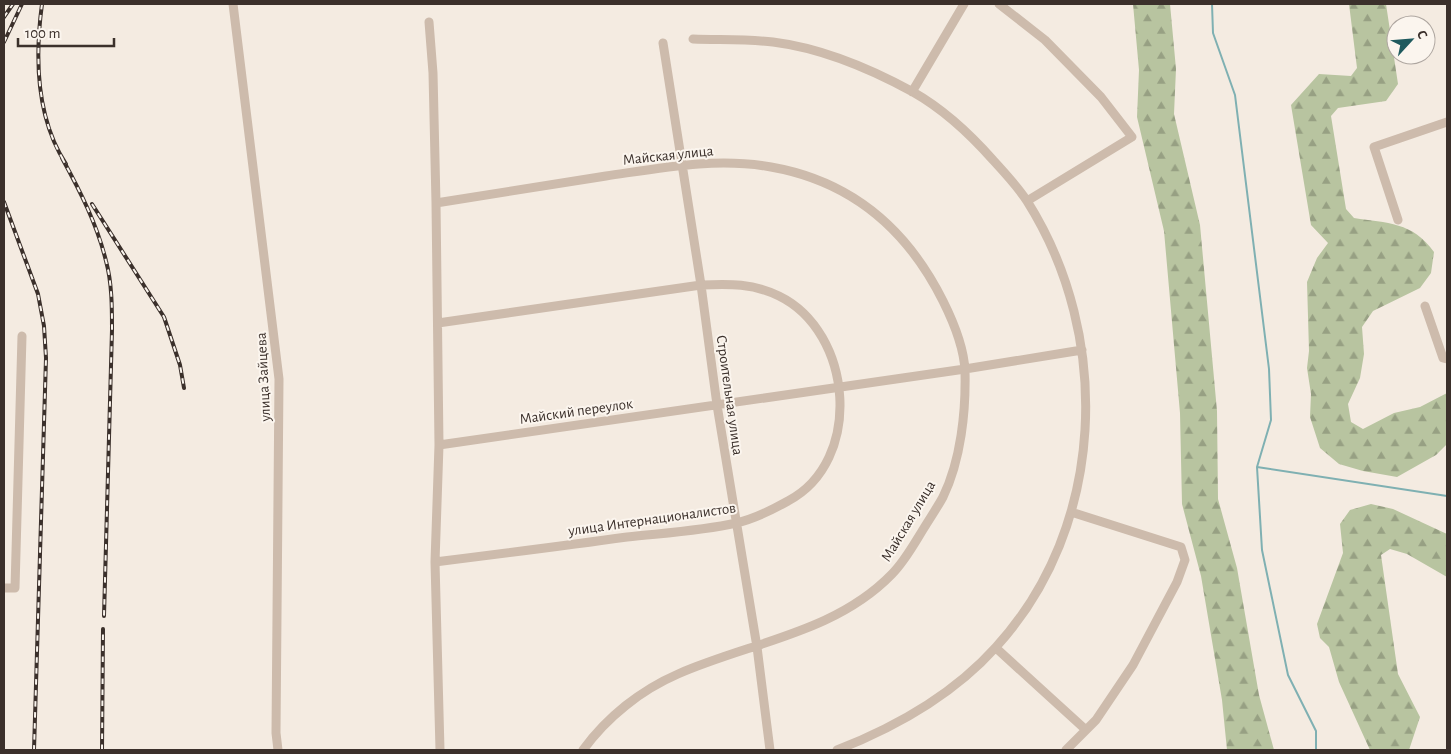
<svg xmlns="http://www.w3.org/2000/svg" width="1451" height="754" font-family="'Alegreya Sans',sans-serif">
	<defs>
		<pattern id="forest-firs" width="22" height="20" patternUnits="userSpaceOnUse" patternTransform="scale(1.25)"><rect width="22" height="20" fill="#b8c4a0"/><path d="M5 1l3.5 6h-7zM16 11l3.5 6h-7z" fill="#97a083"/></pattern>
	</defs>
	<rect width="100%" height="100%" fill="#f4ebe1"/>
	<!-- forest -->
	<path fill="url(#forest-firs)" d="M1133,4H1170L1176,69L1174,114L1200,225L1217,411L1218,499L1237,568L1259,695L1274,750H1227L1222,700L1201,576L1182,504L1180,413L1164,231L1137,117L1139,70Z
		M1349,4H1386L1398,84L1386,101L1338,108L1331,116L1346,209L1354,218C1387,223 1413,222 1434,252L1431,273L1420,288L1373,311L1362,327L1364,354L1360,378L1348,404L1351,422L1363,429L1394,413L1420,407L1447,393V444L1436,455L1397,477L1363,471L1339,464L1320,448L1310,417L1311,394L1307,368L1309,351L1307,282L1317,258L1328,243L1311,225L1291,105L1319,74L1351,76L1357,68Z
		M1371,504L1393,509L1447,534V577L1407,554L1390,549L1381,555L1398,674L1420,717L1409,750H1370L1339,682L1329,647L1320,638L1317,624L1343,553L1340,524L1350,510Z"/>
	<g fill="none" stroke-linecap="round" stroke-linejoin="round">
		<!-- stream -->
		<path stroke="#7fb0b2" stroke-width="2" d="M1212,4L1213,33L1235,95L1269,369L1271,420L1257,467L1262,550L1288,675L1316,731V750
			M1257,467L1447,496"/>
		<!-- minor -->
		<path stroke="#cdbbac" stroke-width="9" d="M233,4L279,379L276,733L278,750
			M999,4L1045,40L1101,97L1132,137L1027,201
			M429,22L433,73L436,203L439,445L435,562L440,750
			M693,39C719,40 747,39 773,42C821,48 871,69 913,92C943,109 970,134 993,160C1005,173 1018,187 1027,201C1113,337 1106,527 996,647C953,695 896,727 837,750
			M663,43L701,285L717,405L757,647L770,750
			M912,92L964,4
			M436,203C493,194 550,185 606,176C661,168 716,157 771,167C851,181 907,229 943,301C953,321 964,347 965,371C966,411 961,460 943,497C937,508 930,518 924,528C914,544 905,561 892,574C835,633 751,642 678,674C641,690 607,717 583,750
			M1398,220L1374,147L1447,122
			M1425,306L1443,358L1447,359
			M439,445L965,369L1082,350
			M435,562C499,554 563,546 627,537C663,533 701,531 736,523C754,519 772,510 788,501C864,461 853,332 779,296C753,283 729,284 701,285L438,323
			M4,588H15L22,336
			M996,648L1086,730
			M1066,750L1096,720L1133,665L1177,582L1185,560L1181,547L1071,512"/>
		<defs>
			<path id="rail" d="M42,4C35,56 36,118 66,164
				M4,17L13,4
				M4,42L22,4
				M62,158C80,191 97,224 106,261C112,283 112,307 112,330L104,616
				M4,202L38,294L44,326L46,358L34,750
				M92,204L164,317L180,365L184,388
				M102,750L103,629"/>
		</defs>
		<!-- rail casing -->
		<use href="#rail" stroke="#3b302b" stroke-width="4"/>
		<!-- rail -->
		<use href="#rail" stroke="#fbf5ee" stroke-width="2" stroke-dasharray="5.5" stroke-linecap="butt"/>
	</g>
	<g text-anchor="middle" stroke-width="4" stroke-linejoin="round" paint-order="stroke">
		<!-- street labels -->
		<g font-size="15" fill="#3b302b" stroke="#fbf5ee">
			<text transform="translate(668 155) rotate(-6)" y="5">Майская улица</text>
			<text transform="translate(263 377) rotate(-93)" y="5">улица Зайцева</text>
			<text transform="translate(730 395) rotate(82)" y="5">Строительная улица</text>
			<text transform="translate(576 411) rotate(-8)" y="5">Майский переулок</text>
			<text transform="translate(652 519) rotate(-8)" y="5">улица Интернационалистов</text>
			<text transform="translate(908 521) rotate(-59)" y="5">Майская улица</text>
		</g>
	</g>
	<!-- border -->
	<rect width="1451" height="754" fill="none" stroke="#3b302b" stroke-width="10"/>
	<!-- north arrow -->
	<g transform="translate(1411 40) rotate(64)"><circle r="24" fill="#fbf5ee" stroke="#aea6a0"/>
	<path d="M0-4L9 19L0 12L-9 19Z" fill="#1f5a5e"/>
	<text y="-8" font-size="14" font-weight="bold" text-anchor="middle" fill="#3b302b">С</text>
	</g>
	<!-- scale -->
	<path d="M18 38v8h96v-8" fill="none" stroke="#3b302b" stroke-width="2.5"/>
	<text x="25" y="38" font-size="15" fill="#3b302b" stroke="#fbf5ee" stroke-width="4" paint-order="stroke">100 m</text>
</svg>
